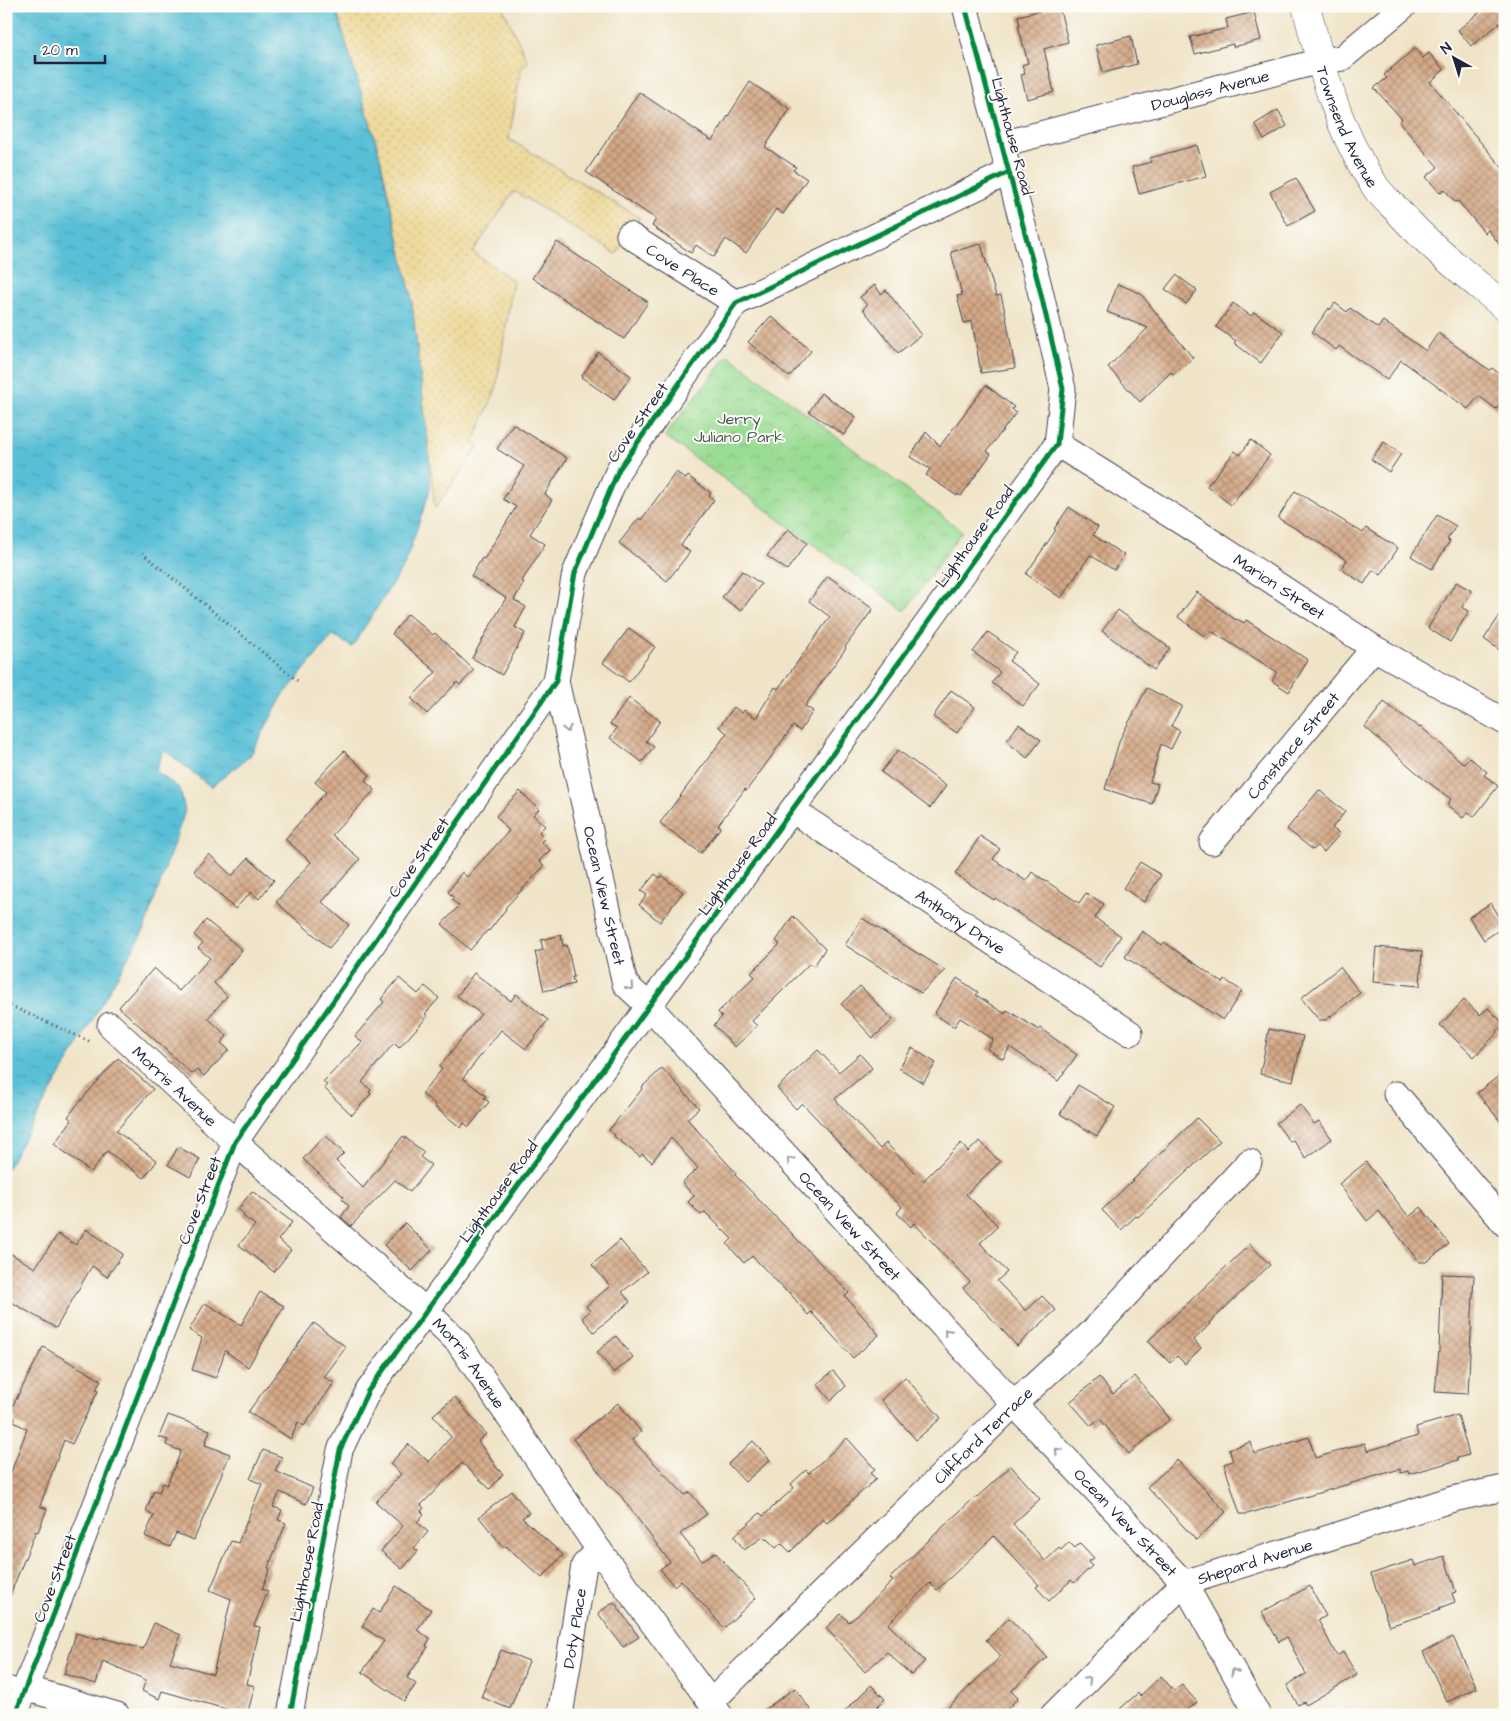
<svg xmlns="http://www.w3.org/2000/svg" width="1511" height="1721" font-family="'Architects Daughter',sans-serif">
	<defs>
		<pattern id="sand-dots" width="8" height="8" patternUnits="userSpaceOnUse" patternTransform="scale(1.25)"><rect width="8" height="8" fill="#eeda9e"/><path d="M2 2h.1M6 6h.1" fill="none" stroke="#ccbb89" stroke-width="1.8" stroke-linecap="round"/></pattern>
		<pattern id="park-crowns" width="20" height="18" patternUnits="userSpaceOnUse" patternTransform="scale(1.25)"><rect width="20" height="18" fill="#9adc93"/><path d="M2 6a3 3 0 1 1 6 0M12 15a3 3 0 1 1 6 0" fill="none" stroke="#84bc80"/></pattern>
		<pattern id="water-ripples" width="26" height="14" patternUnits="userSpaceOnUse" patternTransform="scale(1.25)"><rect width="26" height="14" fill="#59bfd6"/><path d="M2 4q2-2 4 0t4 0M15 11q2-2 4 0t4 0" fill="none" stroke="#499baf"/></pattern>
		<pattern id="building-cross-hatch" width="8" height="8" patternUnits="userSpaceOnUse" patternTransform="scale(1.25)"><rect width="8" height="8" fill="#d4a986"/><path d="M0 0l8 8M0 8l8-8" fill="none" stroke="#ac896f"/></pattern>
	</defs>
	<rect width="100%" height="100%" fill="#fdfcf7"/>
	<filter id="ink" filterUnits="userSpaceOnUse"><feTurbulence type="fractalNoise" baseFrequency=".02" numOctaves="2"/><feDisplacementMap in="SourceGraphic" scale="10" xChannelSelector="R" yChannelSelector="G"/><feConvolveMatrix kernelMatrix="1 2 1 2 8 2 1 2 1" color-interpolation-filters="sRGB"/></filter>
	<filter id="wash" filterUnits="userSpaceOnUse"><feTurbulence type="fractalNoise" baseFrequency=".0096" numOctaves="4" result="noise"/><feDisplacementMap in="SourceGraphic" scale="20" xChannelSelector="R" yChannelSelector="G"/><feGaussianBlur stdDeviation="1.12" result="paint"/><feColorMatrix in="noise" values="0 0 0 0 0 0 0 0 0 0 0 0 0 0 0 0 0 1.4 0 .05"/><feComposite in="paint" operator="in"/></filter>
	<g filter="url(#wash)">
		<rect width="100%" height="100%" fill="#f0e4c8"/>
		<!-- sand -->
		<path fill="url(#sand-dots)" stroke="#887e6c" d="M335,6H502L528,62L521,69L509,139L640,218L616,254L514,191L473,252L513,281L496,389L473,443L479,446L435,508L411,295L378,149Z"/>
		<!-- park -->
		<path fill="url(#park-crowns)" stroke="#5e7f67" d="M728,355L962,531L905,611L665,436Z"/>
		<!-- water -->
		<path fill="url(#water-ripples)" stroke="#3e7088" d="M6,6H335L378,149L411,295L429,450L430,490L405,564L352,647L333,635L282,697L250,756L211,787L163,749L156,771L180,789L185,811L144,930L6,1170Z"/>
		<g id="blocks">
			<!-- building -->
			<path fill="url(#building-cross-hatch)" d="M1059,6L1068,42L1044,49L1054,92L1027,99L1021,75L1025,74L1022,65L1028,63L1018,25H1020L1018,16Z
				M1487,6H1505V19L1471,46L1458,30Z
				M1254,12L1261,40L1233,47V44L1195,54L1190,37L1228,28L1226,19Z
				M1131,36L1137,64L1103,73L1096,45Z
				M1415,48L1423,58L1429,53L1444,70L1430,82L1505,171V251L1488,230L1485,233L1458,201L1455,202L1444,189L1440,193L1426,177L1438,167L1399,122L1402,119L1374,88L1387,78L1384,75Z
				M750,82L790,109L765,147L796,167L793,170L807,179L783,214L776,209L746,253L726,239L714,257L696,245L691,253L652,226L656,219L586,172L639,92L712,141Z
				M1278,110L1287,126L1264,140L1255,124Z
				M1197,145L1206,176L1139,194L1132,167L1151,162L1150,158Z
				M1296,178L1315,211L1288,226L1270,192Z
				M557,242L648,302L624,339L532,278Z
				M981,244L996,296L1001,295L1006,317L1015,368L981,373L972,321L964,323L957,296L962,295L951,252Z
				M1176,275L1197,290L1186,304L1165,289Z
				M1118,284L1140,293L1193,358L1173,374L1171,372L1140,402L1108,367L1148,328L1107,312Z
				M875,285L881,294L886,290L921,335L898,353L863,309L867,305L860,297Z
				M1233,303L1251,316L1254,312L1283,332L1261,363L1234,343L1236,341L1216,327Z
				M1335,303L1347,312L1350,308L1378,328L1383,321L1426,351L1438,333L1482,365L1490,370L1492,368L1505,378V397L1496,409L1479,396L1468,409L1401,360L1387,380L1339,346L1336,350L1312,332L1329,308L1330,310Z
				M771,316L811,351L789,377L748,342Z
				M598,352L631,376L614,400L581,377Z
				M986,385L1014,407L1012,409L1016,413L987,451L991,454L961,496L958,494L957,496L926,475L930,469L910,457L926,432L940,446Z
				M821,393L856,417L844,435L809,412Z
				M513,424L567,458L545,494L552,500L530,534L545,544L522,581L524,582L514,600L526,607L515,627L525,633L502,675L472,658L506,598L471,576L482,558L484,559L516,507L503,499L524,466L497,449Z
				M1251,440L1270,455L1231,505L1207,486L1235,451L1240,455Z
				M1384,442L1401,454L1389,472L1371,459Z
				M676,472L686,479L688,476L711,493L709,496L714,500L681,545L690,552L667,581L619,543L639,518L641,520Z
				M1295,491L1363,533L1366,528L1398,548L1381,575L1373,570L1364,584L1341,569L1347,560L1278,518Z
				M1069,507L1098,527L1093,535L1124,555L1114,570L1090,555L1061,598L1026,574L1056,530L1054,529Z
				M1437,515L1456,526L1447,540L1450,541L1432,569L1411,556Z
				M788,529L807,543L787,570L767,556Z
				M742,571L761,584L741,611L722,597Z
				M828,576L873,609L845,647L846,648L805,706L813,711L800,731L793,726L761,771L746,791L745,789L718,825L721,827L701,853L660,823L727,733L719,727L734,707L742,713L744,710L756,718L775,687L778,689L830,617L809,601Z
				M1456,582L1472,591L1462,607L1469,611L1450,642L1428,628Z
				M1197,592L1236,620L1237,619L1244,623L1246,620L1308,660L1289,692L1272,681L1277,672L1211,631L1204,636L1178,617Z
				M1505,608V654L1484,639Z
				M1118,610L1170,648L1154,670L1102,631Z
				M408,614L433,635L435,633L474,670L460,685L457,682L427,714L411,698L436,672L392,634Z
				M629,628L655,647L629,682L603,663Z
				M988,632L1016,652L1009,661L1040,684L1023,706L992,683L1000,672L973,652Z
				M1147,688L1182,706L1171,726L1180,731L1171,749L1161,744L1150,782L1158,784L1152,804L1105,789L1120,739Z
				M951,690L975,707L957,733L933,717Z
				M629,698L660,721L646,741L654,747L642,762L610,738L617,728L610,724Z
				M1384,702L1420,728L1421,727L1464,764L1470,758L1487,772L1484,775L1498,786L1474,817L1468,812L1463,818L1447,805L1451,799L1424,779L1365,727Z
				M1019,724L1041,740L1027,758L1006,741Z
				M898,750L946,786L930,808L881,772Z
				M344,751L370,775L365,781L375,790L332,835L360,859L322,902L349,925L329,948L276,902L311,862L285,839L326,792L315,782Z
				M1319,790L1345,812L1332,828L1340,834L1324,852L1317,846L1313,850L1287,829Z
				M520,791L539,809L533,815L545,826L539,832L545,838L541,842L550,850L539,861L544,866L505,908L506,909L489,931L488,930L470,950L442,924L459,906L452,900L454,898L448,892L462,872L467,877L509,831L496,816Z
				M980,836L1000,849L993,859L1026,881L1032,872L1079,903L1086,893L1104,904L1095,918L1121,936L1100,967L995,898L994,900L955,874Z
				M209,854L232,876L248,858L274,880L259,899L251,892L235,909L194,871Z
				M1140,862L1161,875L1144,902L1123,888Z
				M655,874L660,878L662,876L683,892L660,922L639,905L647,895L641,891Z
				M1491,903L1505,926L1484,940L1469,917Z
				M793,916L825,949L814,966L810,963L752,1021L757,1026L735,1047L714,1025L722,1017L718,1012L755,977L751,973L780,944L776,941Z
				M862,918L901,943L945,970L921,993L845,945Z
				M206,920L242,950L214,983L227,996L208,1018L227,1036L221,1043L229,1050L204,1076L197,1070L192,1074L119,1007L154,968L179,991L210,958L198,948L203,943L194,935Z
				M1142,931L1162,945L1164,942L1223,983L1225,980L1242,991L1223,1020L1125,957Z
				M561,935L563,946L567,945L574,977H572L574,984L544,991L535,952L543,950L541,940Z
				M1376,947L1422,951L1420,986L1373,982Z
				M1340,967L1360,993L1326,1020H1319L1301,998Z
				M474,973L511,1001L516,994L548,1020L526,1049L501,1030L463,1078L486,1096L484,1098L489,1102L469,1127L464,1123L461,1128L434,1106L435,1104L422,1094L442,1069L439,1067L481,1014L457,996Z
				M399,978L418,994L425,986L439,998L425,1014L428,1016L399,1048L394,1043L362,1082L371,1090L369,1092L371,1094L352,1115L324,1088L327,1085L323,1082L362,1042L355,1036L384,1002L381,999Z
				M957,978L978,992L976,995L1005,1014L1007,1010L1039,1030L1040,1028L1077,1055L1058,1081L1010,1047L1003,1059L987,1049L993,1039L960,1018L954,1027L934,1014Z
				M860,986L893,1020L873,1038L841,1004Z
				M1464,1000L1480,1015L1488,1008L1504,1024L1497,1031L1498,1032L1474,1057L1440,1025Z
				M1269,1029L1303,1036L1293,1081L1260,1074Z
				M912,1048L936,1063L923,1083L899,1068Z
				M818,1050L839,1072L860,1054L872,1068L835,1099L880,1149L886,1143L923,1181L961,1143L968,1152L980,1141L1000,1162L966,1194L998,1226L980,1243L1007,1272L997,1281L1026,1311L1042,1296L1056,1310L1017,1346L963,1288L970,1282L914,1223L911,1227L897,1213L902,1207L873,1179L802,1103L796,1109L777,1088Z
				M118,1058L153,1089L116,1131L157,1161L144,1178L107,1151L91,1172L54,1144L72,1120L68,1117L76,1106Z
				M662,1068L699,1108L687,1119L736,1173L735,1175L849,1293L845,1296L879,1335L853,1358L811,1312L808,1315L789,1292L788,1293L752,1256L744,1263L727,1244L732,1239L705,1212L701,1215L688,1202L694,1196L682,1183L698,1168L671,1138L652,1162L642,1154L640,1157L614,1136L615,1135L609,1130L643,1088L642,1087Z
				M1505,1071V1127L1477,1093Z
				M1078,1085L1115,1107L1097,1136L1060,1114Z
				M1300,1105L1314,1124L1319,1121L1332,1139L1306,1158L1293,1140L1290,1142L1276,1123Z
				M1197,1118L1220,1141L1138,1217L1136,1216L1121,1230L1102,1210Z
				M325,1135L344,1153L336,1161L363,1188L403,1136L424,1152L420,1157L431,1165L410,1192L395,1180L351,1226L341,1217L349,1206L342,1199L344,1197L303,1159Z
				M178,1147L200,1159L190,1177L168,1165Z
				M1366,1162L1409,1217L1421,1207L1449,1244L1426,1262H1419L1379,1211L1367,1221L1339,1184Z
				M252,1191L292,1222L278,1240L291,1250L274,1272L239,1245L255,1225L243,1216L244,1214L238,1209Z
				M405,1223L432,1250L412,1271L384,1245Z
				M86,1229L123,1254L107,1277L92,1266L56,1328L6,1299V1251L35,1268L58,1234L76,1245Z
				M620,1240L647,1272L622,1292L630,1302L594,1332L582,1318L590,1311L586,1306L610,1286L592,1265Z
				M1250,1244L1270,1265L1209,1323L1210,1324L1194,1340L1201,1348L1185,1364L1177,1356L1170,1363L1148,1341Z
				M1442,1274L1474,1275L1468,1394L1435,1392L1439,1350Z
				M260,1292L284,1306L248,1367L225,1351L216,1378L192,1370L202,1338L189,1330L205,1303L241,1325Z
				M314,1323L346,1347L324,1377L334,1383L304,1426L298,1422L291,1439L248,1412Z
				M616,1336L633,1357L614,1373L597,1352Z
				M43,1347L101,1380L96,1390L98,1391L72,1444L64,1440L40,1506L47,1509L38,1532L36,1531L7,1602L6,1485L27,1429L14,1422L15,1418L8,1415Z
				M833,1371L846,1386L831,1401L817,1384Z
				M1135,1376L1170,1419L1129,1454L1100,1419L1091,1426L1070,1402L1099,1377L1113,1394Z
				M905,1377L941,1418L916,1440L881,1400Z
				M455,1397L486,1434L478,1441L496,1467L503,1474L490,1489L462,1463L421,1505L424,1508L421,1511L424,1514L417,1522L428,1532L414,1548L418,1551L402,1569L381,1551L403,1526L376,1502L401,1474L390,1464L408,1444L429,1462L451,1437L433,1415Z
				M618,1403L641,1432L632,1440L685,1495L690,1492L707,1514L680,1534L702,1561L715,1552L756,1598L724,1628L681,1580L674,1586L660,1569L670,1562L620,1495L609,1485L573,1439Z
				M168,1415L210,1430L205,1445L230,1454L194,1540L176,1533L170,1547L145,1536L154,1515L146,1511L154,1490L159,1492L163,1483L167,1485L181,1451L166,1445L168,1440L159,1437Z
				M1458,1415L1469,1455L1457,1458L1458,1460L1409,1474L1408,1471L1401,1473L1400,1469L1247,1514H1240L1224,1464L1233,1461L1229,1449L1251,1442L1254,1454L1309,1437L1315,1458L1365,1443L1367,1451L1418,1436L1416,1427Z
				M847,1438L875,1469L870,1473L876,1479L827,1523L823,1519L790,1552L781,1543L776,1548L767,1539L766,1540L763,1537L744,1550L734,1536L760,1513L763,1516L794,1488L791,1484L806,1470L809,1473Z
				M753,1441L770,1460L745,1482L728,1464Z
				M263,1450L282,1457L275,1471L313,1488L306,1504L280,1492L273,1507L282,1510L278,1520L286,1523L268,1568L270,1569L262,1589L268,1591L254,1626L260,1627L247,1684L255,1686L247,1715L162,1691L159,1699L142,1691L146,1680L103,1661L96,1684L64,1674L76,1633L99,1640V1637L143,1649L154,1623L181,1635L170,1662L213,1674L231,1599L210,1590L231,1541L238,1543L262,1484L250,1479Z
				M1177,1460L1226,1512L1196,1540L1147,1487Z
				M1011,1466L1040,1499L1013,1524L1045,1561L1059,1548L1061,1550L1069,1542L1075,1548L1080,1543L1094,1558L1088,1562L1092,1566L1074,1583L1071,1580L1049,1601L1036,1587L1039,1585L994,1536L937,1590L930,1583L888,1624L925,1661L911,1675L887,1652L865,1672L826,1628L841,1614L849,1622L857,1616L893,1581L890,1578L930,1539L974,1498L975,1499Z
				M512,1491L529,1513L522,1518L563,1555L542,1578L506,1546L504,1548L479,1517Z
				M1444,1556L1456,1592L1452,1593L1455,1602L1439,1608L1440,1610L1389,1626L1371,1574L1413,1560L1415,1566Z
				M396,1586L431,1610L417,1630L430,1638L426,1646L428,1647L407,1678L416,1684L404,1701L362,1672L384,1641L362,1626L373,1609L379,1613Z
				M1310,1586L1326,1616L1318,1620L1337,1656L1343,1652L1357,1675L1306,1705L1304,1702L1298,1705L1287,1685L1306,1674L1287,1637L1279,1642L1262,1612Z
				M614,1602L639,1637L623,1647L598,1613Z
				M1009,1618L1047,1657L1011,1691L1018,1698L1001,1715H940L1001,1656L986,1640Z
				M1453,1637L1477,1688L1447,1702L1423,1652Z
				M501,1650L529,1661L510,1709L481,1697Z
				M1161,1676L1174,1691L1182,1685L1197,1702L1182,1715H1113L1138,1693L1140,1696Z
				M871,1685L885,1699L869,1715H841Z
				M795,1688L814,1715H757Z"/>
		</g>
	</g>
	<g filter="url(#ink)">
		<use href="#blocks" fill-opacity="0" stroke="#413f50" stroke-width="1"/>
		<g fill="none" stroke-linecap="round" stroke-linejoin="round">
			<defs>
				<path id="lane" d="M6,1682L25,1688"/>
				<g id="street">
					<path id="s1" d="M1002,144L1320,61L1342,58L1404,6"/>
					<path id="s2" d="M629,235L736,303"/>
					<path id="s3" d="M1057,444L1191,528L1374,648L1505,722"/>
					<path id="s4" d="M556,681L625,984L649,1006L1014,1404L1184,1583L1258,1715"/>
					<path id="s5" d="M792,810L1130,1033"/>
					<path id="s6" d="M1212,842L1374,648"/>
					<path id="s7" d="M110,1025L235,1142L426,1311L458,1342L599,1550L720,1715"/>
					<path d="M1396,1094L1505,1224"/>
					<path d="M25,1688L117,1715"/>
					<path id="s8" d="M711,1702L1014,1404L1092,1332L1249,1162"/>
					<path d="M15,1715L235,1142L556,681L575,573L619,469L736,303L1009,172"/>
					<path d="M290,1715L340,1450L368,1391L792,810L1057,444L1063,389L1039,286L965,6"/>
					<path id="s9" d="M560,1715L584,1565L599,1550"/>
					<path id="s10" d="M1053,1715L1184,1583L1453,1499L1504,1488"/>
				</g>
				<g id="secondary">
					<path id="s11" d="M1306,6C1322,70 1339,134 1377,189C1383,197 1391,204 1398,211C1430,247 1468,276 1505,307"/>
				</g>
			</defs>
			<!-- lane casing -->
			<use href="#lane" stroke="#413f50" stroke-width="14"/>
			<!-- street casing -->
			<use href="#street" stroke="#413f50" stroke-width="27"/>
			<!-- secondary casing -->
			<use href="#secondary" stroke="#413f50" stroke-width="29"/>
			<!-- path -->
			<path stroke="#413f50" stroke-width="3" stroke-dasharray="1 4" stroke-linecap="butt" d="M142,553L300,683
				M6,1004L91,1042"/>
			<!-- lane -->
			<use href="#lane" stroke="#fff" stroke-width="12"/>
			<!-- street -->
			<use href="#street" stroke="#fff" stroke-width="25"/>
			<!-- secondary -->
			<use href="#secondary" stroke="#fff" stroke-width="28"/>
			<defs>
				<path id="cycleway" d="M15,1715L235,1142L556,681L575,573L619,469L736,303L1009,172
					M290,1715L340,1450L368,1391L792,810L1057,444L1063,389L1039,286L965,6"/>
			</defs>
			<!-- cycleway casing -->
			<use href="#cycleway" stroke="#fdfcf7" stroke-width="8"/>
			<!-- cycleway -->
			<use href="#cycleway" stroke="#00873e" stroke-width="5"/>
		</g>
		<!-- one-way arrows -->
		<defs><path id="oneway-chevron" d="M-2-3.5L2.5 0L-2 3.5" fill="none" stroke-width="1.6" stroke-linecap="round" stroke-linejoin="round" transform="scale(1.25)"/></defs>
		<g stroke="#9c9ca7">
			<use href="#oneway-chevron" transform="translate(567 729) rotate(77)"/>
			<use href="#oneway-chevron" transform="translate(630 987) rotate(50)"/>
			<use href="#oneway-chevron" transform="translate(790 1160) rotate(-133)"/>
			<use href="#oneway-chevron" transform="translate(947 1332) rotate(-133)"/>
			<use href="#oneway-chevron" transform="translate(1058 1451) rotate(-133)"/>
			<use href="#oneway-chevron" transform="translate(1234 1672) rotate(-120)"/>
			<use href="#oneway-chevron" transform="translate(1088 1680) rotate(-45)"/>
		</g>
	</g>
	<g text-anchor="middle" stroke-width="4" stroke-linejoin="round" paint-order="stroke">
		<!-- street labels -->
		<g font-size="16" fill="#22223b" stroke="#fdfcf7">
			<text dy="6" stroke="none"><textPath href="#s1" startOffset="215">Douglass Avenue</textPath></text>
			<text dy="6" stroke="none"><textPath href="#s11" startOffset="128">Townsend Avenue</textPath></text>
			<text transform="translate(1013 136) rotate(75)" y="6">Lighthouse Road</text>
			<text dy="6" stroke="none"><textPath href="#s2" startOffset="64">Cove Place</textPath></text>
			<text transform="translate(637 422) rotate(-55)" y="6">Cove Street</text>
			<text transform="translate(974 536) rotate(-54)" y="6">Lighthouse Road</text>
			<text dy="6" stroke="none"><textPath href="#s3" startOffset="264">Marion Street</textPath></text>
			<text dy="6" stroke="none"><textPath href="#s6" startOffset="126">Constance Street</textPath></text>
			<text transform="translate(418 857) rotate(-55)" y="6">Cove Street</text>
			<text transform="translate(737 864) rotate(-54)" y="6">Lighthouse Road</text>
			<text dy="6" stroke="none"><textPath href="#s4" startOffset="220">Ocean View Street</textPath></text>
			<text dy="6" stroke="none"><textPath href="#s5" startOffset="202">Anthony Drive</textPath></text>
			<text dy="6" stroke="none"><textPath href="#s7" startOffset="89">Morris Avenue</textPath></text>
			<text transform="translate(498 1191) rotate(-54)" y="6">Lighthouse Road</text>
			<text transform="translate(199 1200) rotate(-69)" y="6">Cove Street</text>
			<text dy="6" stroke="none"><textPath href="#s4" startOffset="641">Ocean View Street</textPath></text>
			<text dy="6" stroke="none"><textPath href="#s7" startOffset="494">Morris Avenue</textPath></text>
			<text dy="6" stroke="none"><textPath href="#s8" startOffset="381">Clifford Terrace</textPath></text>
			<text dy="6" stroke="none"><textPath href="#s4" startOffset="1046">Ocean View Street</textPath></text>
			<text dy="6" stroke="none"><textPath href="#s10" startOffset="260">Shepard Avenue</textPath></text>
			<text transform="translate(306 1562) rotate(-79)" y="6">Lighthouse Road</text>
			<text transform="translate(54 1578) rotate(-69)" y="6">Cove Street</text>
			<text dy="6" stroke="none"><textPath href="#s9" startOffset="88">Doty Place</textPath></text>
		</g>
		<!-- park labels -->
		<g font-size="16" fill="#465a55" stroke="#fdfcf7">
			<text x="739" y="424">Jerry<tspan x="739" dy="18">Juliano Park</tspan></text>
		</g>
	</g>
	<!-- margin -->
	<rect width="1511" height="1721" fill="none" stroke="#fdfcf7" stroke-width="25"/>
	<!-- north arrow -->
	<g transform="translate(1454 58) rotate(321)" stroke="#fdfcf7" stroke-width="4" paint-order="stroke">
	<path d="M0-4L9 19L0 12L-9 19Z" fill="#22223b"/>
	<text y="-8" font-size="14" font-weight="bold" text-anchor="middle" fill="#22223b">N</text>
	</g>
	<!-- scale -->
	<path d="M35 55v8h70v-8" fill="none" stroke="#22223b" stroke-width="2.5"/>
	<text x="42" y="55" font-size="15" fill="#22223b" stroke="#fdfcf7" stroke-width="4" paint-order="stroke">20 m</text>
</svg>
